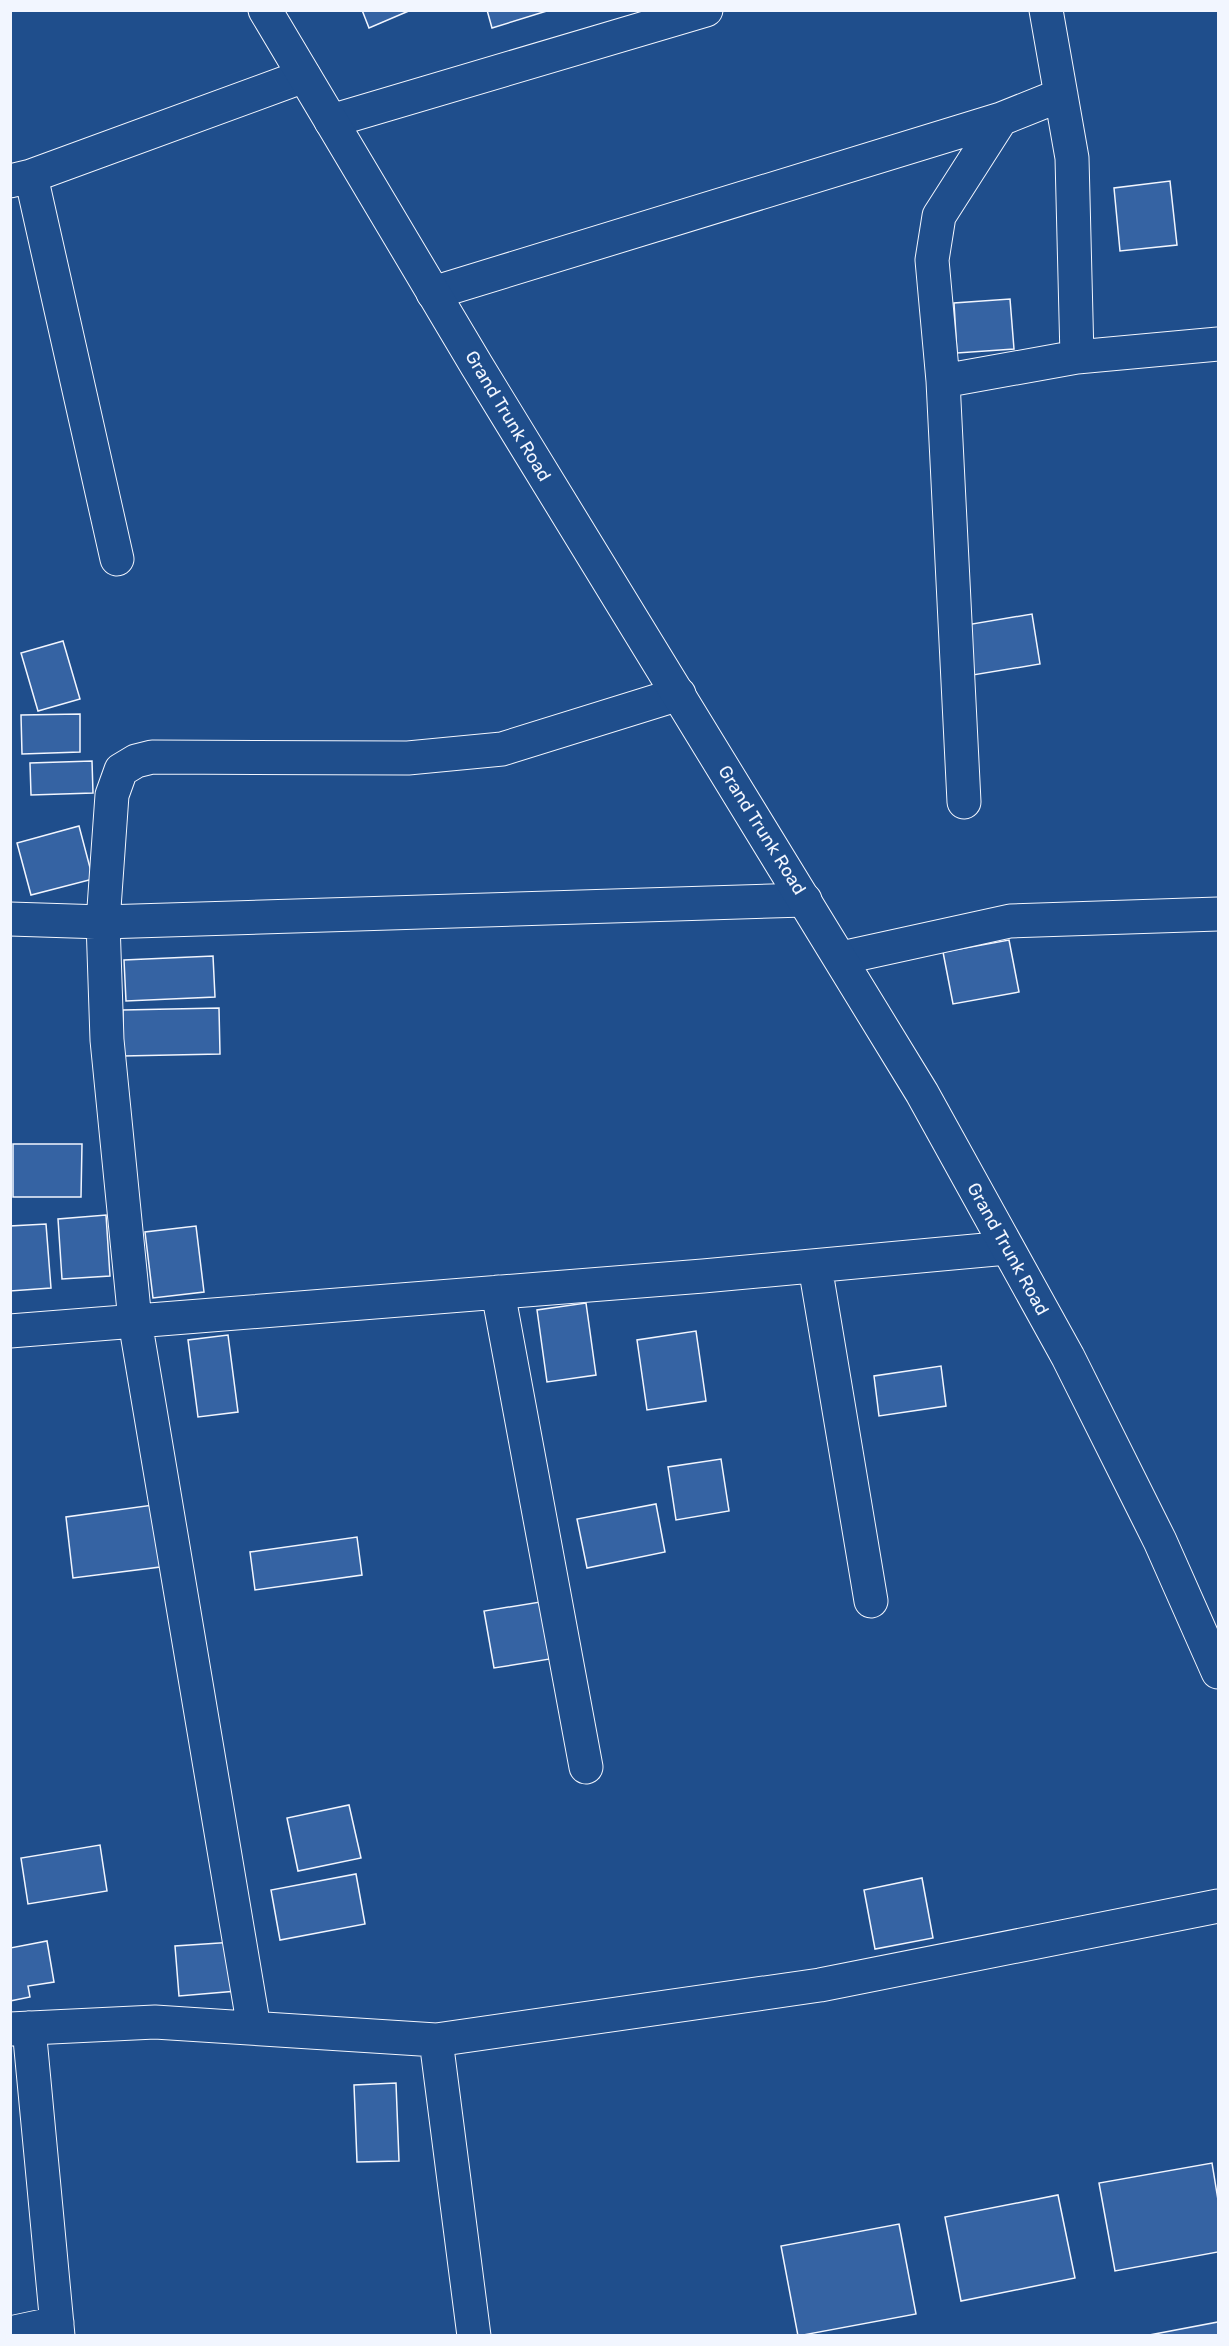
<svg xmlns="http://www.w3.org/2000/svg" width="1229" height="2346" font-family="Rubik,sans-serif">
	<rect width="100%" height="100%" fill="#1f4e8c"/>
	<!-- building -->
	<path fill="#3563a3" stroke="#f2f6ff" stroke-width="1.5" d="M362,10H411L369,28Z
		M487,10H550L492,28Z
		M1170,181L1177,245L1120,251L1114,188Z
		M1010,299L1014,349L957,353L954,303Z
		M1032,614L1040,664L973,675L966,625Z
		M63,641L80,699L38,711L21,653Z
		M80,714V752L22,754L21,715Z
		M92,761L93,793L31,795L30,763Z
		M79,826L93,879L31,895L17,843Z
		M1009,940L1019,992L953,1004L943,952Z
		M213,956L215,997L126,1001L124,960Z
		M219,1008L220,1054L123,1056V1010Z
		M13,1144H82L81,1197H13Z
		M106,1215L110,1276L62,1279L58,1219Z
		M46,1224L51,1288L10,1291V1226Z
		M196,1226L204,1292L153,1298L145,1232Z
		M586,1303L596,1375L547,1382L537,1310Z
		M696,1331L706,1401L647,1410L637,1340Z
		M228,1335L238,1412L198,1417L188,1340Z
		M941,1366L946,1406L879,1416L874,1376Z
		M721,1459L729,1511L676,1520L668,1467Z
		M656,1504L665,1552L587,1568L577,1519Z
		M153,1505L160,1567L73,1578L66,1517Z
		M357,1537L362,1575L255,1590L250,1552Z
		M540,1602L550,1659L494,1668L484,1611Z
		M349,1805L361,1858L298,1871L287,1818Z
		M100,1845L107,1891L28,1904L21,1858Z
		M356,1874L365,1924L280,1940L271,1890Z
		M922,1878L933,1938L875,1949L864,1890Z
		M47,1941L54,1982L28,1986L30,1997L10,2001V1948Z
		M234,1942L237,1991L179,1996L175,1946Z
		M396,2083L399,2161L357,2162L354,2085Z
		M1212,2163L1218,2200V2252L1115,2271L1099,2183Z
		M1058,2195L1075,2278L961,2301L945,2217Z
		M899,2224L916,2314L798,2336L781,2246Z
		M1218,2322V2336H1144Z"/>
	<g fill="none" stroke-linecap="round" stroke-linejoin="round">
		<defs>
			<path id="minor" d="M1046,10L1072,158L1077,357
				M331,121L706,10
				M31,176L117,559
				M10,181L31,176L304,76
				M433,293L1001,119L1061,95
				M943,381L1077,357L1218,344
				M964,802L943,381L932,260L939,216L1001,119
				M10,919L103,922L805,900
				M841,958L1010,921L1218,914
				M815,1266L871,1601
				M498,1292L586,1767
				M10,1331L703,1276L1007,1248
				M29,2028L58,2336
				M254,2028L135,1321L107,1040L103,922L112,795L121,770L136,761L152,757L408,758L502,749L679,694
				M10,2029L155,2022L436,2040L820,1985L1218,1906
				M436,2040L474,2336
				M10,2333L57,2323"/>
			<path id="major" d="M265,10L477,366L922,1093L1068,1357L1160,1541L1218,1672"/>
		</defs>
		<!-- minor casing -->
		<use href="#minor" stroke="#f2f6ff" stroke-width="35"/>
		<!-- major casing -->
		<use href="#major" stroke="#f2f6ff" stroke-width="35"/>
		<!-- minor -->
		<use href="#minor" stroke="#1f4e8c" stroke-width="33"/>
		<!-- major -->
		<use href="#major" stroke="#1f4e8c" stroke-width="33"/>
	</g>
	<g text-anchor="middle" stroke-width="4.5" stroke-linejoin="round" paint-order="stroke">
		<!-- street labels -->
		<g font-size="18" fill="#f2f6ff" stroke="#1f4e8c">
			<text transform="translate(508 416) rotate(59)" y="6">Grand Trunk Road</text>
			<text transform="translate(762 830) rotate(58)" y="6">Grand Trunk Road</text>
			<text transform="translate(1008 1249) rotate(61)" y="6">Grand Trunk Road</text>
		</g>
	</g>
	<!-- border -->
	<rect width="1229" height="2346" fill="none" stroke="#f2f6ff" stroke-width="24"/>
</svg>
